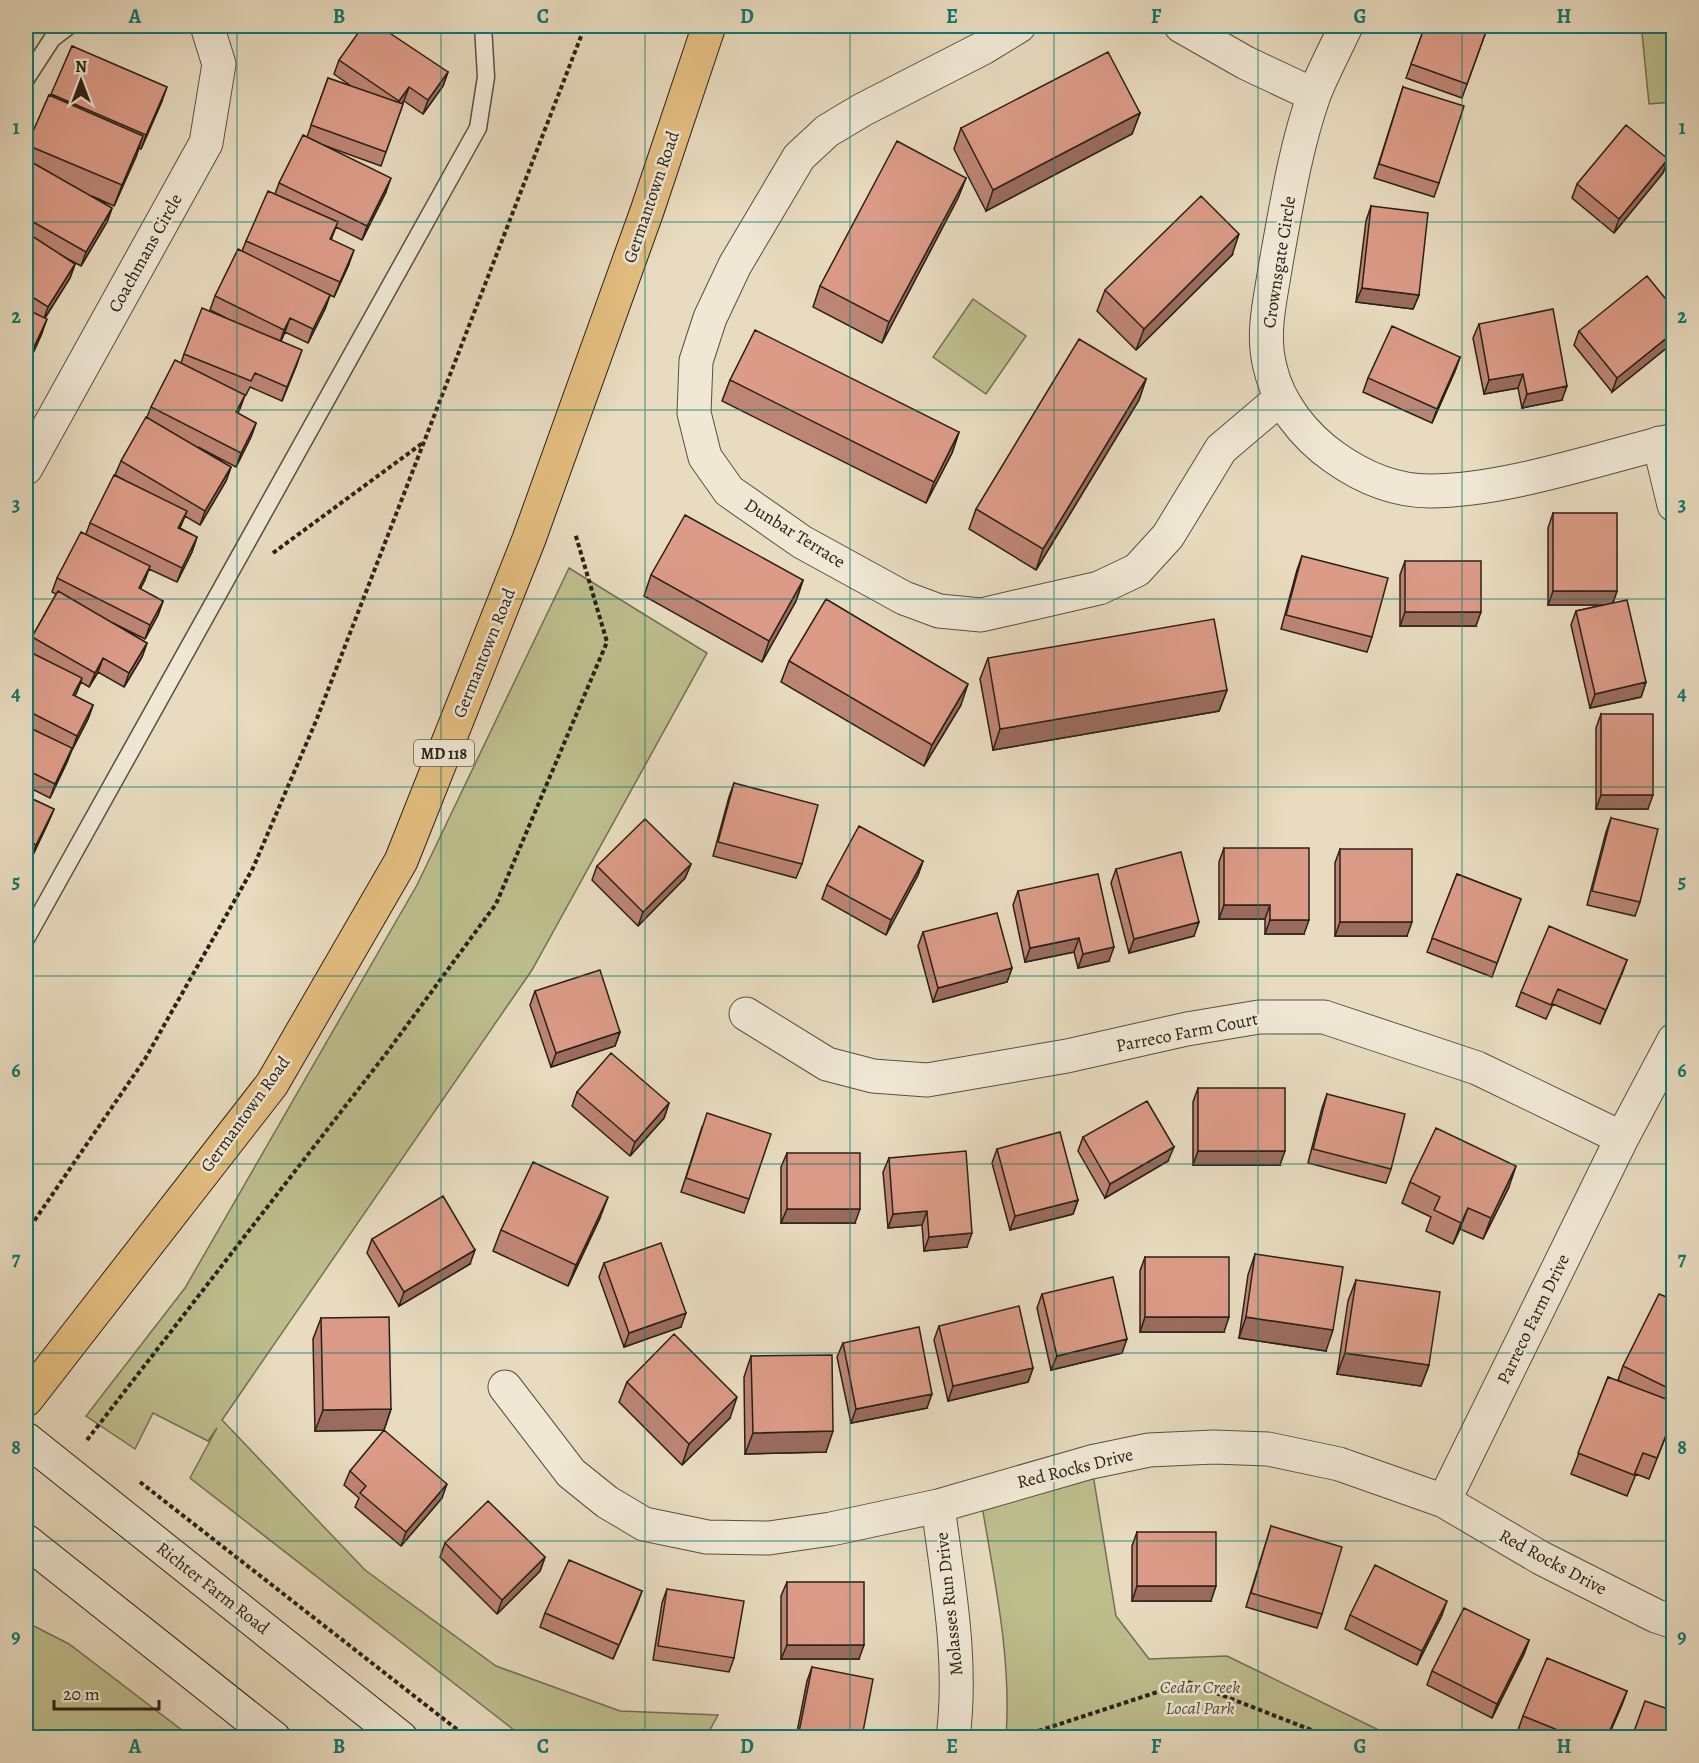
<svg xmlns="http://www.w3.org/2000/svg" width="1699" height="1763" font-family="Alegreya,serif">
	<rect width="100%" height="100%" fill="#e8dbbf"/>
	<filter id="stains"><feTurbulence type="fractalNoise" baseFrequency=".00333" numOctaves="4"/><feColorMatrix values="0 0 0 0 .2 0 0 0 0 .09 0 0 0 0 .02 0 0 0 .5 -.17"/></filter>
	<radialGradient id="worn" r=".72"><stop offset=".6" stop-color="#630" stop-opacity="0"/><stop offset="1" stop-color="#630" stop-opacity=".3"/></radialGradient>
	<!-- green -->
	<path fill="#bebe8d" stroke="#746f53" stroke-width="1.5" d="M1673,30V102L1649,104L1642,33Z
		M973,299L1026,336L986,394L933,357Z
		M569,568L707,653L532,970L222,1420L365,1570L496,1666L620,1711L718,1715L706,1737H523L190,1478L217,1428L208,1441L153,1413L135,1449L86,1416L185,1288L417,885Z
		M1091,1462L1116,1616L1149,1659L1227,1656L1393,1737H1006C1012,1656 993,1574 980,1494Z
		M26,1622L69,1644L191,1737H26Z"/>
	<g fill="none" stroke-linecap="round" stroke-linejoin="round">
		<defs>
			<path id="lane" d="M26,79L52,39L69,26
				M26,939L478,128L486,77L483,26"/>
			<path id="street" d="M1019,26L983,48L862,110L827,131L799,157L735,265L710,318L696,361L694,413L705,457L729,491L802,542L904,598L939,611L981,615L1099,588L1137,570L1168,536L1221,449L1281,398
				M1181,26L1246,63L1314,95
				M1346,26C1336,48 1323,72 1314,95C1295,149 1286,208 1276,263C1271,297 1261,332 1270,367C1278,403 1304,436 1334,457C1362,477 1395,491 1430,491C1505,491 1600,458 1674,440
				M1659,443L1674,505
				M26,468L206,143L219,64L207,26
				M746,1014L827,1064L873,1076L927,1080L1067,1056L1187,1029L1259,1017H1324L1477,1068L1622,1138
				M505,1387L571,1473L607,1502L644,1524L707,1537L769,1538L831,1529L938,1506L1091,1462L1149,1450L1214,1447L1268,1449L1339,1464L1444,1501L1541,1558L1656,1616L1674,1622
				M1444,1501L1622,1138L1674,1040
				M938,1506C948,1583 963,1660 953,1738"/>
			<path id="secondary" d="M26,1439L401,1738
				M26,1541L274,1738"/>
			<path id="primary" d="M26,1400L272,1084L401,861L529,539L647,211L709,26"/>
		</defs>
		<!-- lane casing -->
		<use href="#lane" stroke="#5a4f42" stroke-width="19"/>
		<!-- street casing -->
		<use href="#street" stroke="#5a4f42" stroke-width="35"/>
		<!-- secondary casing -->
		<use href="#secondary" stroke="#2a2019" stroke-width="35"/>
		<!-- primary casing -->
		<use href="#primary" stroke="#2a2019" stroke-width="35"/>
		<!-- path -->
		<path stroke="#2a2019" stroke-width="4" stroke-dasharray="4.5 3" stroke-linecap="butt" d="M1672,31L1674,28
			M273,553L424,442
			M26,1233L145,1059L253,868L316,721L585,26
			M87,1440L388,1051L496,904L607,642L575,533
			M140,1482L468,1738
			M1017,1738L1188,1682L1332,1738"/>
		<!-- lane -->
		<use href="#lane" stroke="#f0e8d5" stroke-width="16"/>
		<!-- street -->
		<use href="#street" stroke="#f0e8d5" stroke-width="33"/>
		<!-- secondary -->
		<use href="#secondary" stroke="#f0e8d5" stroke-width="33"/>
		<!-- primary -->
		<use href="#primary" stroke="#e4be80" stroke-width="33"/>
	</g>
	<!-- wall -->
	<path fill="#bd8574" stroke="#2a2019" stroke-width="1.5" d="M1425,26H1488L1462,98L1406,78Z
		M72,46L162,101L141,149L139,148L114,206L92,196L112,208L107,222L81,266L57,253L75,264L70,278L45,318L42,333L26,369V150L49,95L51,96Z
		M339,60L448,72L443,86L423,114L404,101L402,104H403L381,166L323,145L386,192L362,240L336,227L331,240L349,264L334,297L317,289L330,295L325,309L308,343L285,332L281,341L297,364L282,401L250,387L246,395H245L237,413L256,423L251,437L236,467L198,447L231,467L226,481L200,525L185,516L180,528L197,537L192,552L177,582L149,569L140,589L163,601L158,615L145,639L113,623L147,643L142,657L124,687L98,672L89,687L81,682L75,696L93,705L88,719L72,750L67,762L50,798L26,786V650L27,651L32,637L56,594L52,592L57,578L86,534L90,523L122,479L115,475L121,461L147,417L151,407L181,363L184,354L224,317L210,310L215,296L242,251L246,241L275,194L279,183L307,137L328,78L351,86L334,74Z
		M1403,87L1439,183L1434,197L1374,178Z
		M1140,113L1132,134L986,211L954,149L961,128Z
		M1668,159L1663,173L1614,233L1572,198L1577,184Z
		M966,178L958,198L882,343L813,307L820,286Z
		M1371,206L1419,295L1413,309L1356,302L1366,221Z
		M1232,255L1136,350L1097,311L1105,290Z
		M1674,309V342L1612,392L1574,345L1579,331Z
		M1479,324L1562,400L1522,408L1518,388L1484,394L1473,338Z
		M1460,357L1455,371L1432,423L1363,392L1368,378Z
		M1146,379L1139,400L1036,570L969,529L976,509Z
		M730,380L959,432L952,453L926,503L722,401Z
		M1553,513L1617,591L1613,603L1646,682L1641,697L1590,708L1571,625L1576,611L1603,605H1548V528Z
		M1302,556L1372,637L1367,652L1281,629L1297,570Z
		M1405,561L1476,626H1400V575Z
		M651,575L803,580L796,601L762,662L644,596Z
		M988,658L1227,690L1219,711L993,750L980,679Z
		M789,661L961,705L924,766L781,682Z
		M1601,714L1648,809H1596V728Z
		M734,783L802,864L796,878L713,856L729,797Z
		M26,796L54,809L48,823L31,859L26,856Z
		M1611,818L1640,902L1635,916L1587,905L1606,832Z
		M1224,848L1304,934H1265V919H1219V862Z
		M1340,849L1407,936H1335V863Z
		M923,861L918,875L886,935L822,899L827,885Z
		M691,864L685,878L638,926L592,880L597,866Z
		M1116,869L1194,936L1129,953L1111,883Z
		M1457,874L1521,899L1492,977L1427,952Z
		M1018,891L1109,961L1078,968L1074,952L1025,962L1013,905Z
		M923,932L1012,968L1007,982L933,1002L918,946Z
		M1627,960L1600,1024L1553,1004L1546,1019L1516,1006L1521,992Z
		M535,991L620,1032L615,1046L551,1067L530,1005Z
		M1198,1088L1280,1165H1193V1102Z
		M577,1092L669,1103L664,1118L630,1156L572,1106Z
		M1327,1094L1391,1169L1386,1183L1308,1163L1322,1108Z
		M702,1127L749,1199L744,1213L681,1192Z
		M1083,1137L1168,1161L1105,1198L1078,1151Z
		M997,1149L1078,1200L1073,1214L1010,1230L992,1163Z
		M787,1153L855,1223H781V1167Z
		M889,1158L967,1247L924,1251L922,1225L888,1228L883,1172Z
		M1410,1182L1509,1187L1483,1239L1460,1229L1453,1244L1426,1231L1431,1217L1402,1203Z
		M600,1218L568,1286L493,1251L501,1230Z
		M372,1239L470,1264L399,1306L367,1253Z
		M1255,1254L1326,1351L1239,1338L1248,1275Z
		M1145,1257L1224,1332H1140V1271Z
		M604,1263L681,1327L624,1347L599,1277Z
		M1674,1275V1299L1667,1296Z
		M1356,1280L1429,1365L1421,1386L1337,1374L1348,1301Z
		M1042,1294L1122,1353L1051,1370L1037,1308Z
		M1674,1300V1415L1649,1479L1636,1474L1627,1496L1571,1474L1608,1377L1629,1386L1618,1380L1623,1366Z
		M321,1318L391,1409L384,1430L315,1431L313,1339Z
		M939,1326L1033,1368L1028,1382L948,1401L934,1340Z
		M843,1343L927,1408L851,1423L837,1357Z
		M751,1356L826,1452L745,1454L744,1377Z
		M627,1382L730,1418L682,1465L619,1402Z
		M350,1471L442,1498L401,1546L355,1507L359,1498L344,1485Z
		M1271,1526L1322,1614L1317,1628L1246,1607Z
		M1137,1532L1211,1601H1132V1546Z
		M445,1543L545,1557L540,1571L497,1614L440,1557Z
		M787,1582L859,1659H781V1596Z
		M667,1589L734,1658L729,1672L653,1660L662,1603Z
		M642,1591L613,1659L540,1627L545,1613Z
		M1350,1615H1442L1417,1665L1345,1629Z
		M1529,1640L1524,1654L1492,1718L1427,1685L1432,1671Z
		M812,1667L862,1737H796L807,1681Z
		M1627,1691L1608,1737H1536L1518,1730L1523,1716Z"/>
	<!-- shaded-wall -->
	<path fill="#9a6c5e" stroke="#2a2019" stroke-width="1.5" d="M448,72L443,86L423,114L428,100Z
		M167,87L162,101L141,149L146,135Z
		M409,87L404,101L394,115L399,101Z
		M1140,113L1132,134L986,211L993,190Z
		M143,136L136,157L114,206L122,185Z
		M1668,159L1663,173L1614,233L1619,219Z
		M391,178L386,192L362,240L367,226Z
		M966,178L958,198L882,343L889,322Z
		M112,208L107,222L81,266L86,252Z
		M1239,234L1232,255L1136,350L1144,329Z
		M354,250L349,264L334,297L340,282Z
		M75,264L70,278L43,321L48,307Z
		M1362,288L1419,295L1413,309L1356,302Z
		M330,295L325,309L308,343L313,329Z
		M290,318L285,332L279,345L284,330Z
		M47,319L42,333L26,369L27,362Z
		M1674,332V342L1612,392L1617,378Z
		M302,350L297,364L282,401L287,387Z
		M1460,357L1455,371L1432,423L1437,409Z
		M1523,374L1518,388L1484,394L1489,380Z
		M1146,379L1139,400L1036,570L1043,549Z
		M1567,386L1562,400L1522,408L1527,394Z
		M245,395L240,409L231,426L236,412Z
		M256,423L251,437L236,467L241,453Z
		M959,432L952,453L926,503L934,482Z
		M231,467L226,481L200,525L205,511Z
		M187,511L181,525L173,542L178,528Z
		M197,537L192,552L177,582L182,568Z
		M150,566L145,580L134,602L139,588Z
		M803,580L796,601L762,662L769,641Z
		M1553,591H1617L1612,605H1548Z
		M163,601L158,615L145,639L150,625Z
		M1405,612H1481L1476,626H1400Z
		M147,643L142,657L124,687L129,673Z
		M103,658L98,672L89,687L95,673Z
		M82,678L77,692L68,709L73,695Z
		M1646,682L1641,697L1590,708L1595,694Z
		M968,684L961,705L924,766L932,745Z
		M1227,690L1219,711L993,750L1000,729Z
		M93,705L88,719L72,750L77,736Z
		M72,748L67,762L50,798L55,784Z
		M1601,795H1653L1648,809H1596Z
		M54,809L48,823L31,859L36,845Z
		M923,861L918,875L886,935L891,920Z
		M691,864L685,878L638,926L643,912Z
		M1224,905H1270L1265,919H1219Z
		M1270,920H1309L1304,934H1265Z
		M1199,922L1194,936L1129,953L1134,939Z
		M1340,922H1412L1407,936H1335Z
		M1079,938L1074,952L1025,962L1030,948Z
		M1114,947L1109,961L1078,968L1083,954Z
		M1627,960L1622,974L1600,1024L1606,1010Z
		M1012,968L1007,982L933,1002L938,988Z
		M620,1032L615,1046L551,1067L556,1053Z
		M669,1103L664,1118L630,1156L635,1142Z
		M1174,1147L1168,1161L1105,1198L1110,1184Z
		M1198,1151H1285L1280,1165H1193Z
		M1516,1166L1509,1187L1483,1239L1491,1218Z
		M608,1197L600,1218L568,1286L576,1265Z
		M1078,1200L1073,1214L1010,1230L1015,1216Z
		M1468,1208L1460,1229L1453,1244L1461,1223Z
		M787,1209H860L855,1223H781Z
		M927,1211L922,1225L888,1228L893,1214Z
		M972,1233L967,1247L924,1251L929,1237Z
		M475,1250L470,1264L399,1306L404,1292Z
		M686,1313L681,1327L624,1347L629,1333Z
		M1145,1317H1229L1224,1332H1140Z
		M1246,1317L1333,1330L1326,1351L1239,1338Z
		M1127,1339L1122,1353L1051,1370L1057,1356Z
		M1345,1353L1429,1365L1421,1386L1337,1374Z
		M1033,1368L1028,1382L948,1401L953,1386Z
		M932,1394L927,1408L851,1423L856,1409Z
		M737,1397L730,1418L682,1465L689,1444Z
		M391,1409L384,1430L315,1431L323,1410Z
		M833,1431L826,1452L745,1454L753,1433Z
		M447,1484L442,1498L401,1546L406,1532Z
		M545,1557L540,1571L497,1614L502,1600Z
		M1137,1586H1216L1211,1601H1132Z
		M642,1591L637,1605L613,1659L619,1645Z
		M1447,1601L1442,1615L1417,1665L1422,1651Z
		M1529,1640L1524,1654L1492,1718L1497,1704Z
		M787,1645H864L859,1659H781Z
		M1627,1691L1622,1705L1608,1737H1607Z"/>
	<!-- building -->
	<path fill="#dc9b87" stroke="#2a2019" stroke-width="1.5" d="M363,26H379L448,72L428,100L409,87L399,101L339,60Z
		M1425,26H1488L1467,84L1411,64Z
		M72,46L167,87L146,135L51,94Z
		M1108,52L1140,113L993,190L961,128Z
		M328,78L403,104L386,152L311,125Z
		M1403,87L1464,106L1439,183L1379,164Z
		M49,95L143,136L122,185L27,145Z
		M1626,125L1668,159L1619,219L1577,184Z
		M303,135L391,178L367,226L279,183Z
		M897,141L966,178L889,322L820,286Z
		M26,159L112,208L86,252L26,218Z
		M268,191L338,222L330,239L354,250L340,282L246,241Z
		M1201,196L1239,234L1144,329L1105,290Z
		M1371,206L1428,213L1419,295L1362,288Z
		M26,232L75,264L48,307L26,293Z
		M238,249L330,295L313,329L290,318L284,330L215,296Z
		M1647,276L1674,309V332L1617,378L1579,331Z
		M202,308L302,350L287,387L255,373L251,381L184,354Z
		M26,309L47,319L27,362L26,361Z
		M1553,309L1567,386L1527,394L1523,374L1489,380L1479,324Z
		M1392,326L1460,357L1437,409L1368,378Z
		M755,330L959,432L934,482L730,380Z
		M1079,339L1146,379L1043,549L976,509Z
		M175,360L245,395L236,412L256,423L241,453L151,407Z
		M146,417L231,467L205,511L121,461Z
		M114,475L187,511L178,528L197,537L182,568L90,523Z
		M1553,513H1617V591H1553Z
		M685,515L803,580L769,641L651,575Z
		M81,532L150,566L139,588L163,601L150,625L57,578Z
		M1302,556L1388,578L1372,637L1286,615Z
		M1405,561H1481V612H1405Z
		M58,591L147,643L129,673L103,658L95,673L32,637Z
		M826,599L968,684L932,745L789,661Z
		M1627,600L1646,682L1595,694L1576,611Z
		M1214,619L1227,690L1000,729L988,658Z
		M26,650L82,678L73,695L93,705L77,736L26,710Z
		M1601,714H1653V795H1601Z
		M26,726L72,748L55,784L29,771L26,777Z
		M734,783L818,805L802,864L718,842Z
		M26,796L54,809L36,845L26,840Z
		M1611,818L1658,829L1640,902L1592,891Z
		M645,819L691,864L643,912L597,866Z
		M859,826L923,861L891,920L827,885Z
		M1224,848H1309V920H1270V905H1224Z
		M1340,849H1412V922H1340Z
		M1181,852L1199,922L1134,939L1116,869Z
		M1098,874L1114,947L1083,954L1079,938L1030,948L1018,891Z
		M1457,874L1521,899L1497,963L1432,938Z
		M997,913L1012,968L938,988L923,932Z
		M1549,926L1627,960L1606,1010L1558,989L1551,1005L1521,992Z
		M600,970L620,1032L556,1053L535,991Z
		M611,1053L669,1103L635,1142L577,1092Z
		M1198,1088H1285V1151H1198Z
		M1327,1094L1405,1114L1391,1169L1313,1149Z
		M1147,1101L1174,1147L1110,1184L1083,1137Z
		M707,1113L771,1134L749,1199L686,1178Z
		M1436,1128L1516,1166L1491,1218L1468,1208L1461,1223L1434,1210L1440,1197L1410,1182Z
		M1060,1132L1078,1200L1015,1216L997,1149Z
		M966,1151L972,1233L929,1237L927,1211L893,1214L889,1158Z
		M787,1153H860V1209H787Z
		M533,1162L608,1197L576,1265L501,1230Z
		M443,1196L475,1250L404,1292L372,1239Z
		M661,1243L686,1313L629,1333L604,1263Z
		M1255,1254L1343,1267L1333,1330L1246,1317Z
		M1145,1257H1229V1317H1145Z
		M1113,1277L1127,1339L1057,1356L1042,1294Z
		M1356,1280L1440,1292L1429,1365L1345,1353Z
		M1659,1294L1674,1300V1391L1623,1366Z
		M1019,1306L1033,1368L953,1386L939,1326Z
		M389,1317L391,1409L323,1410L321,1318Z
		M919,1327L932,1394L856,1409L843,1343Z
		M674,1334L737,1397L689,1444L627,1382Z
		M832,1355L833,1431L753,1433L751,1356Z
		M1608,1377L1674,1402V1415L1657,1458L1643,1453L1634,1475L1578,1453Z
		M384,1430L447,1484L406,1532L360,1493L366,1486L350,1471Z
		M488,1501L545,1557L502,1600L445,1543Z
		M1271,1526L1342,1547L1322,1614L1251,1593Z
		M1137,1532H1216V1586H1137Z
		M569,1560L642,1591L619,1645L545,1613Z
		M1375,1565L1447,1601L1422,1651L1350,1615Z
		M787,1582H864V1645H787Z
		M667,1589L744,1601L734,1658L658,1646Z
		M1464,1608L1529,1640L1497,1704L1432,1671Z
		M1547,1658L1627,1691L1607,1737H1575L1523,1716Z
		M812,1667L873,1679L862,1737H798Z
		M1645,1701L1674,1711V1737H1632Z"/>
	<!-- grid -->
	<path fill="none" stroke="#0f766e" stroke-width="1.5" stroke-opacity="0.55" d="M237,26V1738M441,26V1738M645,26V1738M850,26V1738M1054,26V1738M1258,26V1738M1462,26V1738M26,222H1674M26,410H1674M26,599H1674M26,787H1674M26,976H1674M26,1164H1674M26,1353H1674M26,1541H1674"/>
	<g text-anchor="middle" stroke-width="5" stroke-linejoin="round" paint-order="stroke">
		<!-- shield labels -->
		<rect fill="#f0e8d5" stroke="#655c51" stroke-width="1.5" x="414" y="740" width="60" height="26" rx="4.5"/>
		<g font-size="16" font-weight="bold" fill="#2a2019">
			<text x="444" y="759">MD 118</text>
		</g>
		<!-- street labels -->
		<g font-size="18" fill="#2a2019" stroke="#f0e8d5">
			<text transform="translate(651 197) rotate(-71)" y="6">Germantown Road</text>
			<text transform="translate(145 253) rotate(-61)" y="6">Coachmans Circle</text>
			<text transform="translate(1279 262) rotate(-81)" y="6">Crownsgate Circle</text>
			<text transform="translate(795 533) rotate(32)" y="6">Dunbar Terrace</text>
			<text transform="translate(484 653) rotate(-68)" y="6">Germantown Road</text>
			<text transform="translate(1187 1032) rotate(-11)" y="6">Parreco Farm Court</text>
			<text transform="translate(245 1114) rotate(-54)" y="6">Germantown Road</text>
			<text transform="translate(1533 1319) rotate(-64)" y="6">Parreco Farm Drive</text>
			<text transform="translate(1075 1468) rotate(-14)" y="6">Red Rocks Drive</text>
			<text transform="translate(1553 1562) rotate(28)" y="6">Red Rocks Drive</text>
			<text transform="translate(213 1588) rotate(38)" y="6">Richter Farm Road</text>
			<text transform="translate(949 1604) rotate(-96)" y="6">Molasses Run Drive</text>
		</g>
		<!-- park labels -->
		<g font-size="18" font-style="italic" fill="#564f3c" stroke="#f0e8d5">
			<text x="1200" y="1693">Cedar Creek<tspan x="1200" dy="21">Local Park</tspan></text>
		</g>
	</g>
	<!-- margin -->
	<rect width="1699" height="1763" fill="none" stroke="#e8dbbf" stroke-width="66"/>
	<!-- north arrow -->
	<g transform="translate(81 81)" stroke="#f0e8d5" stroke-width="4.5" paint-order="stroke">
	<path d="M0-4.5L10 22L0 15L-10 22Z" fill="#2a2019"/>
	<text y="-9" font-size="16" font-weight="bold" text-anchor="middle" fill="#2a2019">N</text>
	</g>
	<!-- scale -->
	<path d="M54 1700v9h105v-9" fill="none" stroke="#2a2019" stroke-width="3"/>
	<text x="63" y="1700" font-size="18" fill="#2a2019" stroke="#f0e8d5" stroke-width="4.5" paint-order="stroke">20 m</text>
	<rect x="33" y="33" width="1633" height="1697" fill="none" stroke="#0f766e" stroke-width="2"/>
	<g font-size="20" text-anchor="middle" font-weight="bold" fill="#0f766e">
		<text x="135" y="23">A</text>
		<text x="339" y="23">B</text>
		<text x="543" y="23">C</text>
		<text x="747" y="23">D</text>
		<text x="952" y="23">E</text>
		<text x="1156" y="23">F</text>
		<text x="1360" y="23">G</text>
		<text x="1564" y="23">H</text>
		<text x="16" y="134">1</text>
		<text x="1682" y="134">1</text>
		<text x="16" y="323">2</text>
		<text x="1682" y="323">2</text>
		<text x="16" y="511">3</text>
		<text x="1682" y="511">3</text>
		<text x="16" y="700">4</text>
		<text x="1682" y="700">4</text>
		<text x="16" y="888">5</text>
		<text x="1682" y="888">5</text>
		<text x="16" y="1077">6</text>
		<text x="1682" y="1077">6</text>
		<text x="16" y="1265">7</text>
		<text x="1682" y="1265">7</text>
		<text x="16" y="1454">8</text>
		<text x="1682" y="1454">8</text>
		<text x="16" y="1643">9</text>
		<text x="1682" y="1643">9</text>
		<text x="135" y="1753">A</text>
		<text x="339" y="1753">B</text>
		<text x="543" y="1753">C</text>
		<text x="747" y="1753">D</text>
		<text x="952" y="1753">E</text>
		<text x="1156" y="1753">F</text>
		<text x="1360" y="1753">G</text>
		<text x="1564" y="1753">H</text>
	</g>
	<rect width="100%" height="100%" filter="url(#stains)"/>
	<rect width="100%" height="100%" fill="url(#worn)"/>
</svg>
